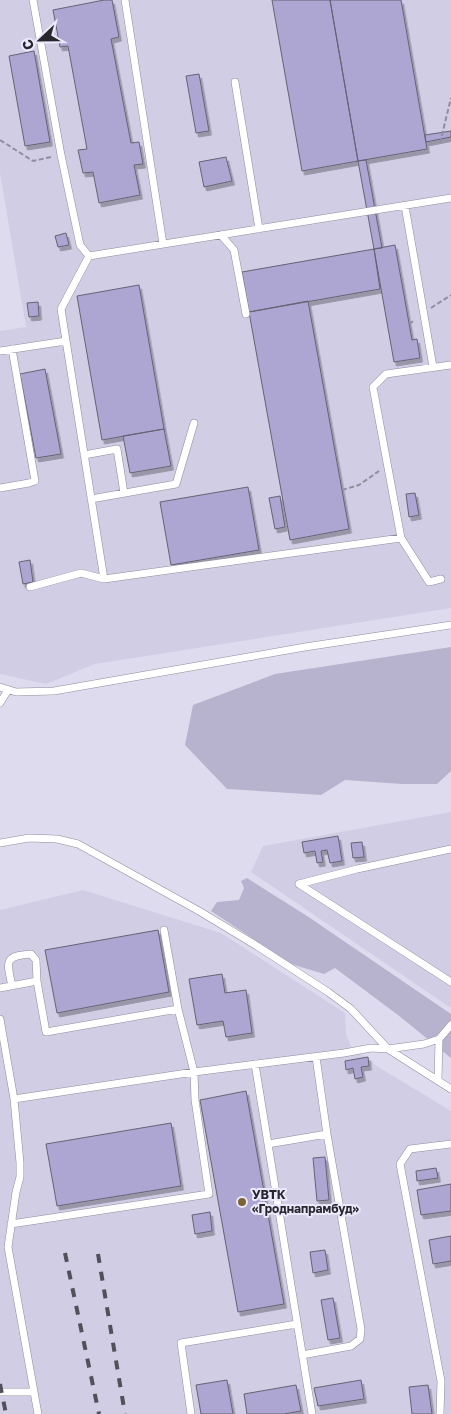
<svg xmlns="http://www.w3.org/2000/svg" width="451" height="1414" font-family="'Golos Text',sans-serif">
	<defs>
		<filter id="shadow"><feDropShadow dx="2.5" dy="4" stdDeviation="0" flood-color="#0004"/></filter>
	</defs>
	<rect width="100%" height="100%" fill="#dedbee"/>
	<!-- built -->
	<path fill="#d1cde5" d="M0,0H451V608L95,664L46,684L0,674V331L26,327L0,173Z
		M451,812V1008L251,872L263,846Z
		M83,890L221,933L345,1013L346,1034L353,1052L368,1057L375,1065L451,1111V1414H0V910Z"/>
	<!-- green -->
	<path fill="#b7b3cf" d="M451,647V771L437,784H402L345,780L321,795L227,789L185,745L193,705L275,674Z
		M247,878L307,916L451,1014V1058L398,1015L335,968L324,974L291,964L211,911L217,902L239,900L244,888L241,881Z"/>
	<!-- building -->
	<path fill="#ada5d2" stroke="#656373" filter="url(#shadow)" d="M104,0H112L119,37L111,39L131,143L139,142L143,164L134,165L140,195L99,203L93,172L83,173L78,150L87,149L68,46L60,47L53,10Z
		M272,0H330L358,161L302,171Z
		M330,0H401L427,149L358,161Z
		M34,51L50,142L25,146L9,56Z
		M199,74L209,131L196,133L186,76Z
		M451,131V137L426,142L425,135Z
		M226,157L232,181L204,187L199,162Z
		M366,160L382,248L374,249L358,161Z
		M66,233L69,245L58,247L55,236Z
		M395,245L412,340L417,339L420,358L394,362L374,249Z
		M374,249L380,289L249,312L242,272Z
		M139,285L164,429L102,440L77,296Z
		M308,301L349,529L290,540L249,312Z
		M38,302L39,316L29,317L27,303Z
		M45,369L61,454L36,458L20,374Z
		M164,429L171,466L130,473L123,436Z
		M248,487L259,550L171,565L160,502Z
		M415,493L419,515L409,517L406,494Z
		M280,496L285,527L275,529L269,498Z
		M30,560L33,582L23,584L19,562Z
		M338,836L342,861L330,863L327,850L321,851L323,862L317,863L315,851L304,853L302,842Z
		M362,842L364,857L353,858L351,843Z
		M158,930L169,992L57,1013L45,950Z
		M222,974L225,993L246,990L252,1033L226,1037L223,1021L197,1025L189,979Z
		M368,1057L369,1066L361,1067L363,1077L355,1079L353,1068L346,1070L345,1061Z
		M246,1091L284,1304L238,1312L200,1100Z
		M171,1123L181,1186L57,1206L46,1144Z
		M325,1157L329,1200L317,1201L313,1158Z
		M436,1168L438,1178L417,1181L416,1171Z
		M451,1184V1211L421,1215L417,1190Z
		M210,1212L212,1231L195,1234L192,1215Z
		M451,1236V1261L433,1264L429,1240Z
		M325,1250L328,1270L313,1273L310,1252Z
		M333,1298L340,1338L328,1340L321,1300Z
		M227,1380L233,1414H201L196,1385Z
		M361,1380L364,1399L318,1406L314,1388Z
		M296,1385L301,1411L284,1414H247L244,1394Z
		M428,1385L432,1414H412L409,1387Z"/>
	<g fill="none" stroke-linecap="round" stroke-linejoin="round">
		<defs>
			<path id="lane" d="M33,0L61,155L80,245L89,256
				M125,0L163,244
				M235,82L259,229
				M451,198L89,256L61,309L104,579L401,538L373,387L386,374L451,365
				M405,206L433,367
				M221,235L234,250L246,314
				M0,351L66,341
				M84,455L117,449L124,493
				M0,488L29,483L35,481L12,349
				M91,499L176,484L194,423
				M401,538L429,582L441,579
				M30,587L81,573L104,579
				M0,687L16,692L54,691L305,647L451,625
				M0,703L8,690
				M0,843L29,838L57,839L78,844L199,911L257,946L328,992L351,1009L388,1049L451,1089
				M299,884L451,982
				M299,884L357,869L451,849
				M12,986C7,962 3,956 31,954L36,960L37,981
				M0,988L37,981L46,1032L178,1009
				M0,1019L14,1099
				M255,1064L312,1414
				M438,1081L439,1039
				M268,1144L327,1134L316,1057
				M11,1224L209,1194L195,1100L194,1072L178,1009L164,930
				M302,1355L351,1346L360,1339L361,1329L327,1134
				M0,1392H34
				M38,1414L8,1247L16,1192L20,1177V1163L14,1099L194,1072L344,1053L371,1048L388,1049L424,1044L439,1039L451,1025
				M191,1414L181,1343L297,1324
				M440,1414L441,1381L400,1164L410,1149L451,1144"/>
		</defs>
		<!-- lane casing -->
		<use href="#lane" stroke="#8e8c9c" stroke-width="8"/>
		<!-- path -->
		<path stroke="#918f9d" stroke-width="2" stroke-dasharray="5 2.5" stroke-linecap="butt" d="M0,140L33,161L51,157
			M440,143L451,98
			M431,308L451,295
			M409,324L415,320
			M342,490L359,485L379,471"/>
		<!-- lane -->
		<use href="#lane" stroke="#fff" stroke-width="7"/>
		<!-- rail -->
		<path stroke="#52515a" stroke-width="4" stroke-dasharray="9 9" stroke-linecap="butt" d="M65,1253L99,1414
			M98,1254L125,1414
			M0,1384L6,1414"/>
	</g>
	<!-- markers -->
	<circle fill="#7c6435" stroke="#ebe9fb" stroke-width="2" cx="242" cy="1202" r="5"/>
	<g text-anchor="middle" stroke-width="4" stroke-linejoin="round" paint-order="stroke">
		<!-- poi labels -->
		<g font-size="12" font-weight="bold" fill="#28272d" stroke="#ebe9fb" text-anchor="start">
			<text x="252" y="1199">УВТК<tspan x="252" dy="14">«Гроднапрамбуд»</tspan></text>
		</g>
	</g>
	<!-- north arrow -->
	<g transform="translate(40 40) rotate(248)" stroke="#ebe9fb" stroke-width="4" paint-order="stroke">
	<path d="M0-4L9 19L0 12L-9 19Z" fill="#28272d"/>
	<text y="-8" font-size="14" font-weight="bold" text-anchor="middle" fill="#28272d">С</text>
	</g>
</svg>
